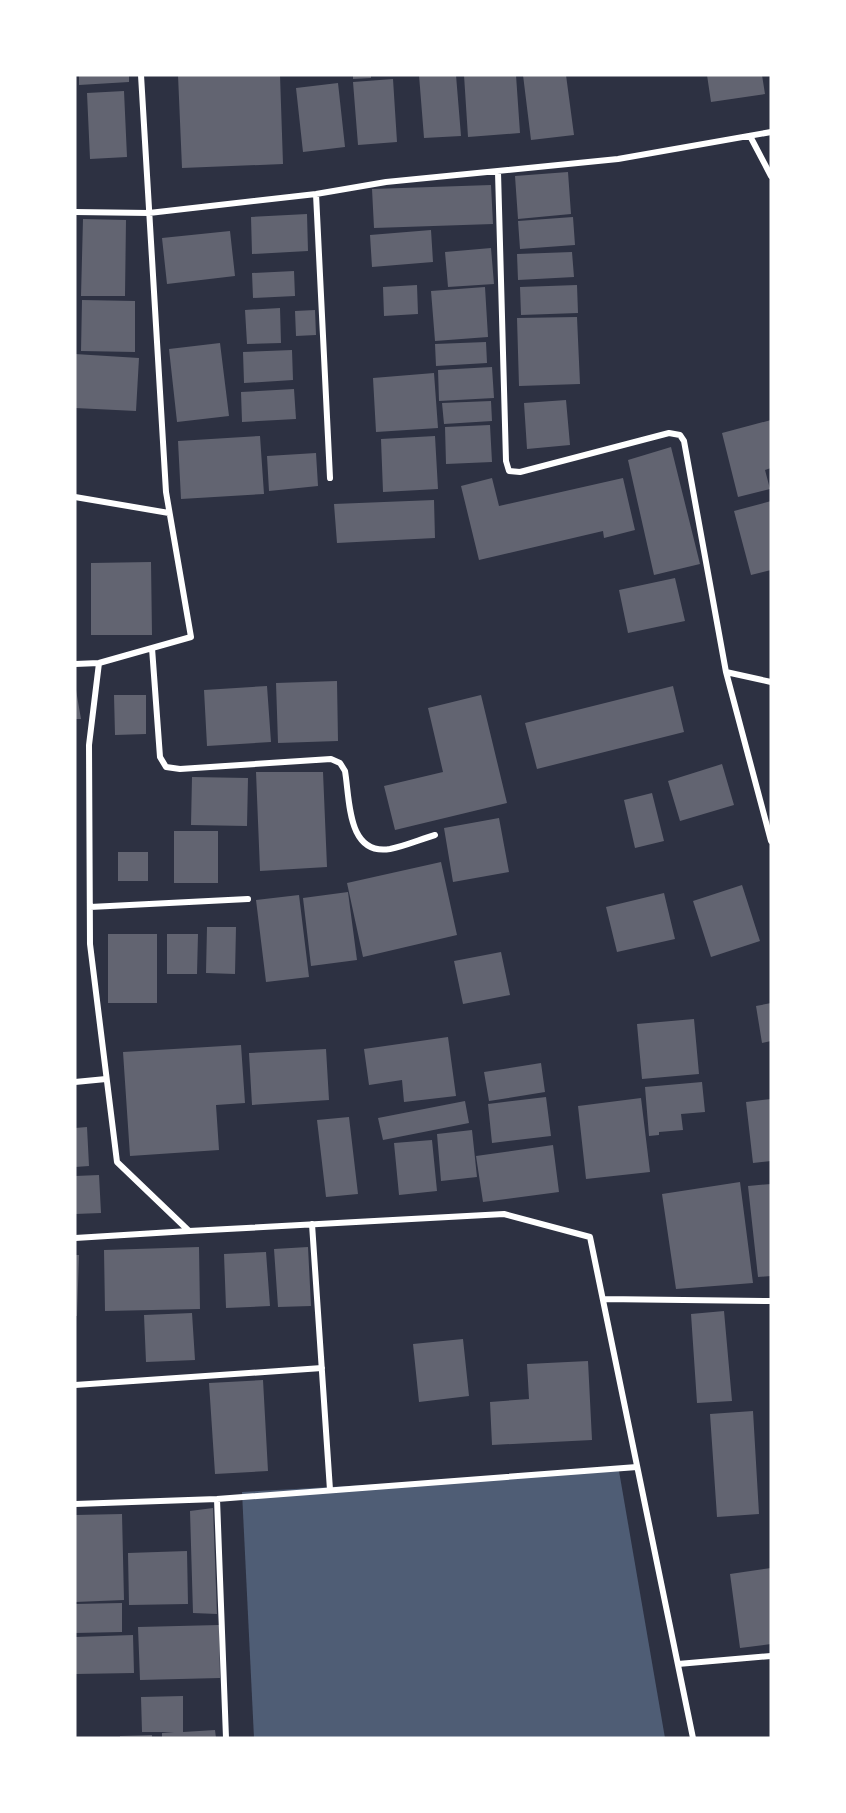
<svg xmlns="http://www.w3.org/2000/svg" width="846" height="1813" font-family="'Titillium Web',sans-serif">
	<rect width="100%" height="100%" fill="#2d3142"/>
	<!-- water -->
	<path fill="#4f5d75" d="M619,1471L665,1738H254L242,1492Z"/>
	<!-- building -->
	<path fill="#626471" d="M79,75H129V82L79,85Z
		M178,75H280L283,164L182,168Z
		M353,75H371V78L353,79Z
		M419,75H456L461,136L424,138Z
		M464,75H516L520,133L468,137Z
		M523,75H566L574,135L531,140Z
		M707,75H762L765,94L711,102Z
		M393,79L397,142L358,145L353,82Z
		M338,83L345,147L303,152L296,88Z
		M124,91L127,157L90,159L87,93Z
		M568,172L571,214L518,219L515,176Z
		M491,185L493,224L374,228L372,189Z
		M307,214L308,251L252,254L251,217Z
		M573,217L575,245L520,249L518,221Z
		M83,219L126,220L125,296H81Z
		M431,230L433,262L372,267L370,235Z
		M230,231L235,276L167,284L162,238Z
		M491,248L494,284L448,287L445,252Z
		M572,252L574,277L518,280L517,254Z
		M294,271L295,296L253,298L252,273Z
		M417,285L418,314L384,316L383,287Z
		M577,285L578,313L521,315L520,287Z
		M485,287L488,337L435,341L431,291Z
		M82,300L135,301V352L81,351Z
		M280,308L281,343L247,344L245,310Z
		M315,310L316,335L296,336L295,311Z
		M577,317L580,384L519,386L517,318Z
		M486,342L487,363L436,366L435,344Z
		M220,343L229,416L177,422L169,349Z
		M292,350L293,380L244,383L243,352Z
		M75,354L139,358L136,411L75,408Z
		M492,367L494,398L439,401L438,370Z
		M434,373L438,428L376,432L373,378Z
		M294,389L296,419L242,422L241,392Z
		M566,400L570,445L527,449L524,403Z
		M491,401L492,421L444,424L442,403Z
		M771,420V468L765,470L770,489L738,497L722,433Z
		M490,425L492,462L446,464L445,427Z
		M260,436L264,494L181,499L178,441Z
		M435,436L438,489L383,492L381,439Z
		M671,447L700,564L654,575L628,460Z
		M316,453L318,486L269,491L267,456Z
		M492,478L499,506L623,478L635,530L604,538L603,531L479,560L461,486Z
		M434,500L435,538L337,543L334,504Z
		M771,501V570L751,575L734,511Z
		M151,562L152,635H91V563Z
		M675,578L685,621L628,633L619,590Z
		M337,681L338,741L278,743L276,683Z
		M267,686L271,742L207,746L204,690Z
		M673,686L684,732L537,769L525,723Z
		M75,690H76L81,719H75Z
		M114,695H146V734L115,735Z
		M481,695L507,803L395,830L384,786L443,772L428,708Z
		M722,764L734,805L680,821L668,781Z
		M256,772H323L327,867L260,871Z
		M192,777L248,778L247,826L191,825Z
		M652,793L664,841L635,848L624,800Z
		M499,818L509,872L453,882L444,828Z
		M174,831H218V883H174Z
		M118,852H148V881H118Z
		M441,862L457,935L363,957L347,883Z
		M742,885L760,941L711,957L693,901Z
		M348,892L357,960L311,966L303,898Z
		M664,893L675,939L617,952L606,907Z
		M299,895L309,977L266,982L256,900Z
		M207,927H236L235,974L206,973Z
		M108,934H157V1003H108Z
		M167,934H198L197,974H167Z
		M501,952L510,995L463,1004L454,961Z
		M771,1003V1041L762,1043L756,1006Z
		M694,1019L699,1074L642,1079L637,1024Z
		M448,1037L456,1096L404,1102L402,1080L369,1085L364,1049Z
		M241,1045L245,1103L216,1105L219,1150L130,1156L123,1052Z
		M326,1049L329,1100L252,1105L249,1053Z
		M541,1063L545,1092L489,1101L484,1072Z
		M702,1082L705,1112L681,1114L683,1130L659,1132V1135L649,1136L645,1087Z
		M546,1097L551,1136L492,1143L488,1104Z
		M641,1098L650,1172L586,1179L578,1106Z
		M771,1099V1161L753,1163L746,1102Z
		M465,1101L469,1123L383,1140L378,1118Z
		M349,1117L358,1194L326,1197L317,1120Z
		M87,1127L89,1166L75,1167V1128Z
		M472,1130L477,1177L441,1181L437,1134Z
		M432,1140L437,1191L399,1195L394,1143Z
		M553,1145L559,1192L483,1202L476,1156Z
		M99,1175L101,1213L75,1214V1176Z
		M740,1182L753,1283L676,1289L662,1194Z
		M771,1184V1276L758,1277L748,1186Z
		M199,1247L200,1309L105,1311L104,1250Z
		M308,1247L311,1306L278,1307L274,1249Z
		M266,1252L270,1306L226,1308L224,1254Z
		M75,1255H79L77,1316H75Z
		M724,1311L732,1401L697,1403L691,1314Z
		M192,1313L195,1360L146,1362L144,1315Z
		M463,1339L469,1396L419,1402L413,1344Z
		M588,1361L592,1440L492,1445L490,1402L529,1399L527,1364Z
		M263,1380L268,1471L215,1474L209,1383Z
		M753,1411L759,1514L717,1517L710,1414Z
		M213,1508L217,1614L193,1613L190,1511Z
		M122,1514L124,1600L75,1602V1515Z
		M187,1551L188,1604L129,1605L128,1553Z
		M771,1568V1644L740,1648L730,1574Z
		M122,1603V1632L75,1633V1604Z
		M219,1625L220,1678L140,1680L138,1627Z
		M133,1635L134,1673L75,1674V1637Z
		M183,1696V1732L215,1730L216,1738H162V1733L174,1732H142L141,1697Z
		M152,1735V1738H120V1736Z"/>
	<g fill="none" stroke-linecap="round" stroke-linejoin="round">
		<!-- minor -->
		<path stroke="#fff" stroke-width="6" d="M750,136L771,176
			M498,172L506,461L509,471L520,472L669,433L680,435L684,441L726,672L771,682
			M316,194L330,478
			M75,212L149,213L316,194L386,182L618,159L771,132
			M75,497L169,513
			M152,648L160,757L166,767L180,769L331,759L340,763L345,771C350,800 347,856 390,849C405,846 421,839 435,835
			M99,663L89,745L90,944L117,1162L189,1231L504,1214L590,1237L693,1738
			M75,664L99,663L191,637L166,492L141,75
			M726,672L771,841
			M90,907L248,899
			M75,1082L106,1079
			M312,1224L330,1490
			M75,1238L189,1231
			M603,1299L771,1301
			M75,1385L322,1368
			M217,1499L226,1738
			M75,1504L217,1499L637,1467
			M678,1664L771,1656"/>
	</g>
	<!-- border -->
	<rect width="846" height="1813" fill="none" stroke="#ffffff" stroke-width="153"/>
</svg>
